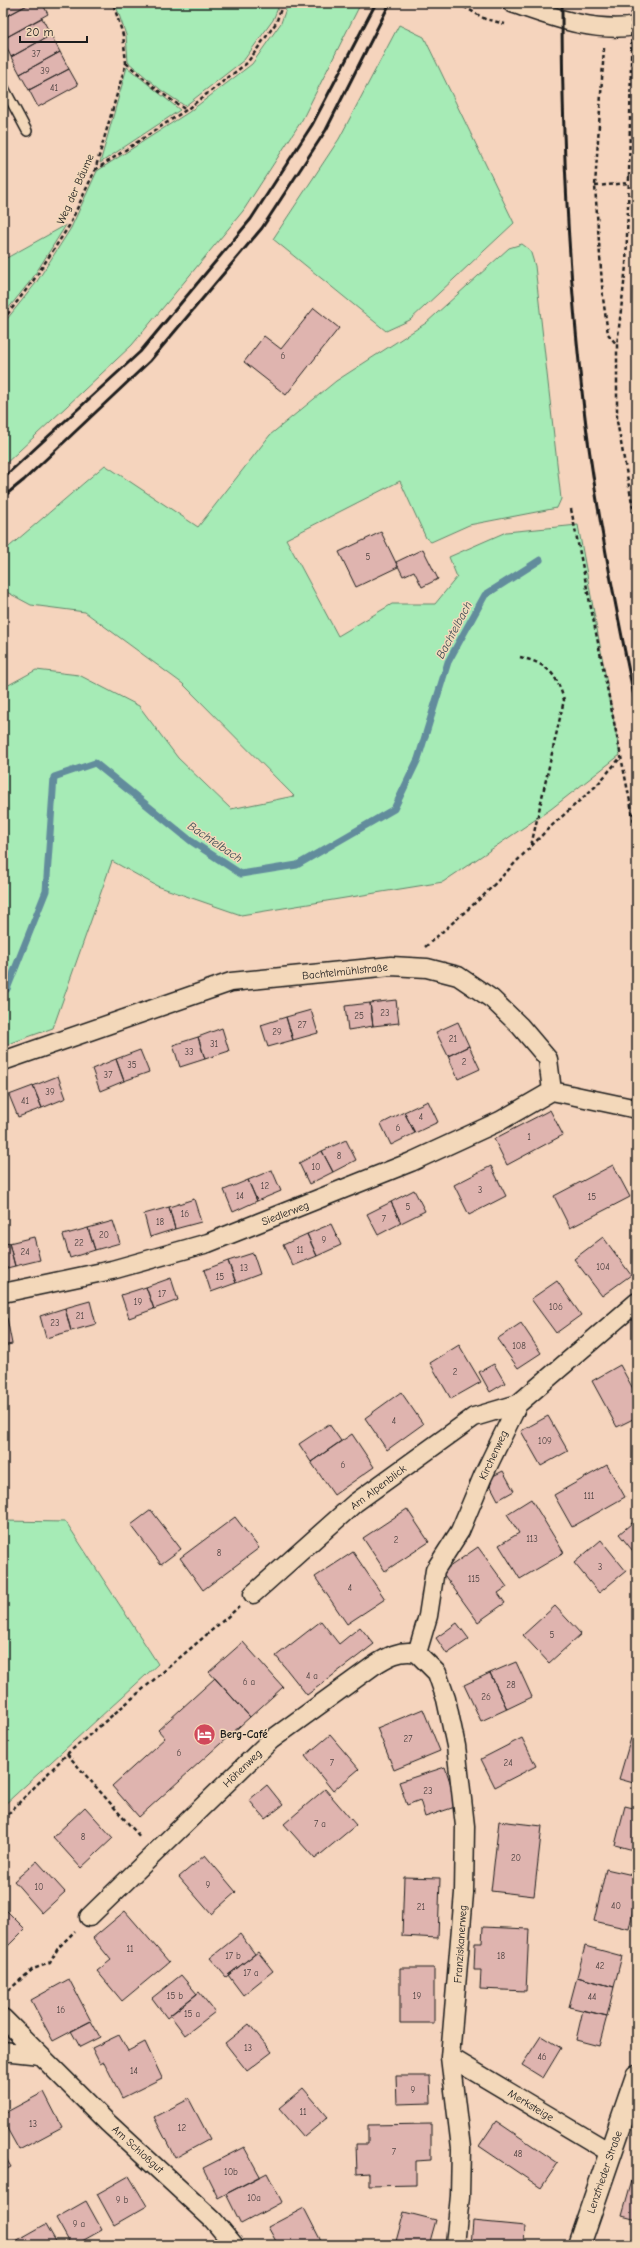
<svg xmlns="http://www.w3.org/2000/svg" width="640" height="2248" font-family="'Comic Neue',sans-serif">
	<rect width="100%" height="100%" fill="#f5d4bd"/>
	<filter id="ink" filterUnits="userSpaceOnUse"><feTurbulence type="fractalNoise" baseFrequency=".025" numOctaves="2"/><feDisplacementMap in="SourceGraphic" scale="8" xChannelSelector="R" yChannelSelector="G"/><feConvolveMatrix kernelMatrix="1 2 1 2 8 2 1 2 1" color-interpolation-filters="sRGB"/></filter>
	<g filter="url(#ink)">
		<!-- green -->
		<path fill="#a6ebb6" stroke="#618469" d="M115,3H280L273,20L244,60L185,106L161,90L128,62L126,35Z
			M288,3H361L302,120L243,211L132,345L3,466V324L36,283L71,228L97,171L189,112L252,64L281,23Z
			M399,25L424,37L514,223L410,320L386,331L273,239L339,139Z
			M127,67L180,110L100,163Z
			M66,225L32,279L3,315V260Z
			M522,244L530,250L535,266L561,499L557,508L469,525L431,542L426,538L400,481L286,539L338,636L392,604H435L457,577L449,557L506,532L578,525L620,755L551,809L443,882L241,915L157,886L112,861L53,1028L3,1046V688L36,670L79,675L139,706L178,758L231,809L294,796L183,684L85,612L31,605L3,590V552L105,465L198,527L270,435L336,381L426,323L509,248Z
			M3,1521L66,1522L158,1664L3,1806Z"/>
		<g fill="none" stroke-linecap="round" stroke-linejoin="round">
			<!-- stream -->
			<path stroke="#628c9c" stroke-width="7" d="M3,991L7,989L46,891L54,777L95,763L191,841L241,874L297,865L394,809L418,759L448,662L485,595L540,560"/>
		</g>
		<!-- building -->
		<path fill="#dfb4af" stroke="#1c1c1c" d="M3,3H31L3,18Z
			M31,3H42L48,14L7,37L3,30V18Z
			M42,18L51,35L11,57L3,39Z
			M51,35L60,52L20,74L11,57Z
			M60,52L69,69L29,90L20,74Z
			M69,69L78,85L38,107L29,90Z
			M314,308L339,328L286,395L244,362L264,336L281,349Z
			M381,532L398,567L356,587L339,552Z
			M423,549L438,579L422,587L414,571L403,576L396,562Z
			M396,1000L399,1023L373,1026L370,1003Z
			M370,1003L373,1026L348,1030L345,1006Z
			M311,1010L318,1033L293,1040L286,1017Z
			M286,1017L293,1040L268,1047L261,1025Z
			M458,1022L469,1046L448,1056L436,1032Z
			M222,1028L229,1051L205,1059L198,1037Z
			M198,1037L205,1059L180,1067L173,1045Z
			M469,1046L480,1069L458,1079L448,1056Z
			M140,1050L149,1072L124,1081L116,1059Z
			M116,1059L124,1081L100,1091L92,1069Z
			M58,1076L66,1098L42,1108L33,1086Z
			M33,1086L42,1108L18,1117L9,1095Z
			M428,1101L438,1122L415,1133L404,1112Z
			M550,1110L563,1135L507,1165L494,1139Z
			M404,1112L415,1133L391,1145L381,1124Z
			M346,1140L356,1160L333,1172L322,1151Z
			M322,1151L333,1172L309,1184L299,1163Z
			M613,1165L630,1197L570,1228L554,1196Z
			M491,1166L506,1196L469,1215L454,1185Z
			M272,1170L281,1191L257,1201L248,1180Z
			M248,1180L257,1201L233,1212L224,1190Z
			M414,1190L425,1211L401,1223L391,1202Z
			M194,1199L201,1222L175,1229L169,1207Z
			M391,1202L401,1223L378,1235L367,1214Z
			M169,1207L175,1229L150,1237L144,1214Z
			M113,1221L120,1243L95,1250L88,1228Z
			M331,1224L341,1245L317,1256L307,1234Z
			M88,1228L95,1250L70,1258L63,1235Z
			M307,1234L317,1256L293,1266L283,1245Z
			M34,1237L40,1260L15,1266L9,1243Z
			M603,1237L631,1275L602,1296L574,1259Z
			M9,1243L15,1266L3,1269V1245Z
			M253,1253L260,1274L236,1283L228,1261Z
			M228,1261L236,1283L211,1292L204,1270Z
			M171,1278L178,1300L154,1309L146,1287Z
			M557,1281L581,1315L556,1333L531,1299Z
			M146,1287L154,1309L129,1318L121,1295Z
			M90,1301L96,1324L71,1331L65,1308Z
			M65,1308L71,1331L46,1338L40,1316Z
			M3,1318H7L12,1344L3,1346Z
			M521,1323L541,1353L518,1368L497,1339Z
			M459,1345L481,1382L451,1399L430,1363Z
			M494,1364L505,1383L490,1392L479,1372Z
			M620,1365L637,1396V1417L617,1427L592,1381Z
			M401,1392L423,1424L387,1450L365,1418Z
			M548,1416L568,1451L541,1466L521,1431Z
			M329,1424L341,1441L311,1462L299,1444Z
			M352,1434L374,1467L334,1495L311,1462Z
			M607,1465L625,1497L572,1527L554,1495Z
			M503,1471L514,1491L498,1500L487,1479Z
			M531,1499L564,1553L520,1579L499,1545L519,1533L507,1514Z
			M407,1509L429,1542L385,1571L363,1538Z
			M151,1510L181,1549L161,1564L131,1525Z
			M235,1517L259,1548L203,1590L180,1558Z
			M637,1519V1556L619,1534Z
			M601,1540L626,1571L599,1593L574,1563Z
			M478,1547L507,1587L498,1593L505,1603L478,1622L442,1572Z
			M353,1552L385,1599L347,1624L315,1577Z
			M555,1606L581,1634L549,1663L523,1635Z
			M321,1621L339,1644L360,1627L374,1644L307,1695L276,1656Z
			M457,1623L469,1639L447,1654L436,1638Z
			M243,1642L283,1687L250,1717L209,1672Z
			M516,1662L532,1697L507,1709L490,1673Z
			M490,1673L507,1709L481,1721L464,1685Z
			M215,1678L250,1717L139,1817L112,1786L165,1738L158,1730Z
			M423,1709L440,1751L394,1770L377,1728Z
			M330,1735L359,1769L333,1791L305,1756Z
			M522,1738L536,1766L495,1787L481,1759Z
			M631,1738L637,1739V1784L619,1779Z
			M445,1767L458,1806L425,1817L420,1800L407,1805L399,1782Z
			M267,1785L283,1805L265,1819L249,1800Z
			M325,1789L356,1825L315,1859L284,1824Z
			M625,1806L637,1809V1851L615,1845Z
			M85,1807L113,1838L81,1868L53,1837Z
			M499,1821L542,1826L534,1896L491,1891Z
			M205,1855L236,1892L211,1914L179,1877Z
			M37,1861L65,1892L42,1913L14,1881Z
			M606,1869L637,1876V1892L629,1929L594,1921Z
			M404,1877L440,1878L438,1938L402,1936Z
			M3,1907L25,1929L3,1951Z
			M125,1911L169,1962L122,2001L97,1971L111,1960L93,1938Z
			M483,1927L529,1929L526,1991L480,1989L481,1970H474L475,1943H482Z
			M240,1934L255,1954L226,1977L210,1958Z
			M585,1946L622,1956L614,1987L577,1977Z
			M258,1952L273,1971L243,1995L228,1975Z
			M400,1968H434V2023H400Z
			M181,1975L197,1994L167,2018L152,1998Z
			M577,1977L614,1987L607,2016L569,2007Z
			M69,1979L91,2021L53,2041L31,2000Z
			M199,1992L215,2012L185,2035L170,2015Z
			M583,2010L607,2016L599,2046L576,2040Z
			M91,2021L100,2037L80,2047L71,2031Z
			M249,2024L272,2052L247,2071L225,2043Z
			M119,2035L128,2051L145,2042L162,2078L122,2098L104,2062L100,2064L92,2048Z
			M541,2036L561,2048L543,2078L522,2065Z
			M396,2076H430L431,2103L397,2104Z
			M303,2088L328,2117L304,2137L279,2108Z
			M44,2092L62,2127L19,2150L3,2121V2114Z
			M189,2099L210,2139L175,2158L154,2117Z
			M496,2121L558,2163L541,2188L479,2146Z
			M431,2124V2160L416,2161V2185L369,2186V2173L357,2174L356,2144H368V2125Z
			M244,2147L260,2176L218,2198L203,2168Z
			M3,2153L11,2167L3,2171Z
			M637,2163V2220L622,2216Z
			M267,2173L282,2202L241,2224L226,2194Z
			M129,2176L147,2206L114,2225L97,2194Z
			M86,2201L102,2230L75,2245H71L56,2218Z
			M304,2208L323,2245H278L268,2227Z
			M404,2212L436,2220L429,2245H395Z
			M473,2221L525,2226L524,2245H471Z
			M46,2224L58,2245H16L14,2242Z"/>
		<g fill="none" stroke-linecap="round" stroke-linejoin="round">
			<defs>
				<path id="lane" d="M3,86L27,131"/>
				<path id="street" d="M512,3C553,17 593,33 637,26
					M3,1061L231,982L391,966L427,968L458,976L492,999L520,1026L548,1059L552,1091L637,1109
					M3,1293L112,1270L208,1243L411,1162L500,1121L552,1091
					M253,1594L355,1503L474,1417L518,1404
					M417,1653L437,1673L446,1699L456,1746L465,1826L464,1893L450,2057L461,2148L460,2196L455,2245
					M417,1653L428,1616L435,1570L460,1531L483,1476L518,1404L637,1302
					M89,1917L271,1740L373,1666C387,1657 400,1649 417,1653
					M3,2018L108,2123L213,2220L234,2245
					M3,2051L40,2055
					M450,2057L611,2153"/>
				<path id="secondary" d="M579,2245L637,2076"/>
			</defs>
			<!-- lane casing -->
			<use href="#lane" stroke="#1c1c1c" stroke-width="12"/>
			<!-- street casing -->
			<use href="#street" stroke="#1c1c1c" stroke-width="21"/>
			<!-- secondary casing -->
			<use href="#secondary" stroke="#1c1c1c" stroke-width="25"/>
			<!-- path -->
			<path stroke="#1c1c1c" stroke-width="2.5" stroke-dasharray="4 3" stroke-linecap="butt" d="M458,3L485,19L505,24
				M604,48L595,186L603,298L608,334L617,345
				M126,63L160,92L186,110
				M95,170L186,110L247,63L276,23L283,3
				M629,177L626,266L617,345V421L637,530
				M595,186L629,183
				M3,320L33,281L69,226L95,170L126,63L123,35L113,3
				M571,509L637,836
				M520,657C547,664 556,672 564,700L531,846
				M425,947L483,896L547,830L597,785L621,757
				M67,1754L141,1838
				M3,1819L67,1754L239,1607
				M3,1995L33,1969L50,1963L58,1948L75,1931"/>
			<!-- lane -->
			<use href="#lane" stroke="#f3d8ba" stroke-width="9"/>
			<!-- street -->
			<use href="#street" stroke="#f3d8ba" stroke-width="18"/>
			<!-- secondary -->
			<use href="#secondary" stroke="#f3d8ba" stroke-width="22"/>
			<!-- rail -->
			<path stroke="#1c1c1c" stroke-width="3" d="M562,3C562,126 567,249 580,372C591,486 614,599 637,711
				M3,478L140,352L251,219L312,125L376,3
				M3,497L24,480L150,361L262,228L326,130L390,3"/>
			<!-- path-bridge -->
			<path stroke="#1c1c1c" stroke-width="2.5" stroke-dasharray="4 3" stroke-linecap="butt" d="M629,177L632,3"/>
		</g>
	</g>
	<!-- icons -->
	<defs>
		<symbol id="hotel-disc" viewBox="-11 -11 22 22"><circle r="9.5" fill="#d1495b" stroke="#f3d8ba"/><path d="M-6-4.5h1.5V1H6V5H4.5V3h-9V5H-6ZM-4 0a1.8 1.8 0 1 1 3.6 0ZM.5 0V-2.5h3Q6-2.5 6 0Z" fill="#fff"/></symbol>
	</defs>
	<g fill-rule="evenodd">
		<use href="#hotel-disc" x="192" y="1722" width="25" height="25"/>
	</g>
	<g text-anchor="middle" stroke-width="3" stroke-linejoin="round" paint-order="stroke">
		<!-- number labels -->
		<g font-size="9" fill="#4d4241">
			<text x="36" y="57">37</text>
			<text x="45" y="74">39</text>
			<text x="54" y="91">41</text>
			<text x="283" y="359">6</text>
			<text x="368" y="560">5</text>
			<text x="385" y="1016">23</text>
			<text x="359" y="1019">25</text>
			<text x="302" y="1028">27</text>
			<text x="277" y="1035">29</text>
			<text x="453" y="1042">21</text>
			<text x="214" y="1047">31</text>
			<text x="189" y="1055">33</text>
			<text x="464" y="1065">2</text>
			<text x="132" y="1068">35</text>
			<text x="108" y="1078">37</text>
			<text x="50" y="1095">39</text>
			<text x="25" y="1104">41</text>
			<text x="421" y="1120">4</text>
			<text x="398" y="1131">6</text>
			<text x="529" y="1140">1</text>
			<text x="339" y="1159">8</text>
			<text x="316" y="1170">10</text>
			<text x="265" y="1189">12</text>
			<text x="480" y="1193">3</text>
			<text x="240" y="1199">14</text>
			<text x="592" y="1200">15</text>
			<text x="408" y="1210">5</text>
			<text x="185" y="1217">16</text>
			<text x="384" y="1222">7</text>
			<text x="160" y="1225">18</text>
			<text x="104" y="1238">20</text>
			<text x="324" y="1243">9</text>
			<text x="79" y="1246">22</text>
			<text x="300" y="1253">11</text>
			<text x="25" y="1255">24</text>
			<text x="603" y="1270">104</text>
			<text x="244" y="1271">13</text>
			<text x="220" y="1280">15</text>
			<text x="162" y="1297">17</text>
			<text x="138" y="1305">19</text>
			<text x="556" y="1310">106</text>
			<text x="80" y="1319">21</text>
			<text x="55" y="1326">23</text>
			<text x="519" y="1349">108</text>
			<text x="455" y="1375">2</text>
			<text x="394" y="1424">4</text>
			<text x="545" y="1444">109</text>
			<text x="343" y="1468">6</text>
			<text x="589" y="1499">111</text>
			<text x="532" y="1542">113</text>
			<text x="396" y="1543">2</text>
			<text x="219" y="1556">8</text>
			<text x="600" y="1570">3</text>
			<text x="474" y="1582">115</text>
			<text x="350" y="1591">4</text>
			<text x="552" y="1638">5</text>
			<text x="312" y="1679">4 a</text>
			<text x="249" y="1685">6 a</text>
			<text x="511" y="1688">28</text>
			<text x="486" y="1700">26</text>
			<text x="408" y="1742">27</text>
			<text x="179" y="1756">6</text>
			<text x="332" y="1766">7</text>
			<text x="508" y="1766">24</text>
			<text x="428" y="1794">23</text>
			<text x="320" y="1827">7 a</text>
			<text x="83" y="1840">8</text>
			<text x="516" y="1861">20</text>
			<text x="208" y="1888">9</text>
			<text x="39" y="1890">10</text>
			<text x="616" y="1909">40</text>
			<text x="421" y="1910">21</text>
			<text x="130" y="1952">11</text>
			<text x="233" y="1959">17 b</text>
			<text x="501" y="1959">18</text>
			<text x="600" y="1969">42</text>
			<text x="251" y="1976">17 a</text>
			<text x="175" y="1999">15 b</text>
			<text x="417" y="1999">19</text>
			<text x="592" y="2000">44</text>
			<text x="61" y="2013">16</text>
			<text x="192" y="2017">15 a</text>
			<text x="248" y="2051">13</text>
			<text x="542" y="2060">46</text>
			<text x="134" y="2074">14</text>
			<text x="413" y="2093">9</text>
			<text x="303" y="2115">11</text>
			<text x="33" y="2127">13</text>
			<text x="182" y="2131">12</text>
			<text x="394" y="2155">7</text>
			<text x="518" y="2157">48</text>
			<text x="231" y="2175">10b</text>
			<text x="254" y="2201">10a</text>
			<text x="122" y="2203">9 b</text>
			<text x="79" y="2227">9 a</text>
		</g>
		<!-- street labels -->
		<g font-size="11" fill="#1c1c1c" stroke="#f3d8ba">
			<text transform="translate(75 189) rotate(-66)" y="4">Weg der Bäume</text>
			<text transform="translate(345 971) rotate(-6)" y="4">Bachtelmühlstraße</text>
			<text transform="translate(285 1213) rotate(-21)" y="4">Siedlerweg</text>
			<text transform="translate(493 1455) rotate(-65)" y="4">Kirchenweg</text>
			<text transform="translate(378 1487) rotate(-37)" y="4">Am Alpenblick</text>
			<text transform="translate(242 1768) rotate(-44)" y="4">Höhenweg</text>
			<text transform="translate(460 1944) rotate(-86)" y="4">Franziskanerweg</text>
			<text transform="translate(531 2105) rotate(31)" y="4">Merksteige</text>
			<text transform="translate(138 2149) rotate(42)" y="4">Am Schloßgut</text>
			<text transform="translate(604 2172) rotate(-71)" y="4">Lenzfrieder Straße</text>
		</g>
		<!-- poi labels -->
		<g font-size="11" font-weight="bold" fill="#1c1c1c" stroke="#f3d8ba" text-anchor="start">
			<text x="220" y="1738">Berg-Café</text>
		</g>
		<!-- water labels -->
		<g font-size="12" font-style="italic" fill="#394a52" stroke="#f3d8ba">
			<text transform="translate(454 630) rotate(-62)" y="4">Bachtelbach</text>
			<text transform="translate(215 842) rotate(34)" y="4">Bachtelbach</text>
		</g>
	</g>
	<!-- margin -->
	<rect width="640" height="2248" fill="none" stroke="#f3d8ba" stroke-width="16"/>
	<rect x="8" y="8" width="624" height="2232" fill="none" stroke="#1c1c1c" stroke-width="1.5" filter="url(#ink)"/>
	<!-- scale -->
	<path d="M20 36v6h67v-6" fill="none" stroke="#1c1c1c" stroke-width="2"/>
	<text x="26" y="36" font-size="12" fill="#1c1c1c" stroke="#f3d8ba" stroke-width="3" paint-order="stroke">20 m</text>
</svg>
